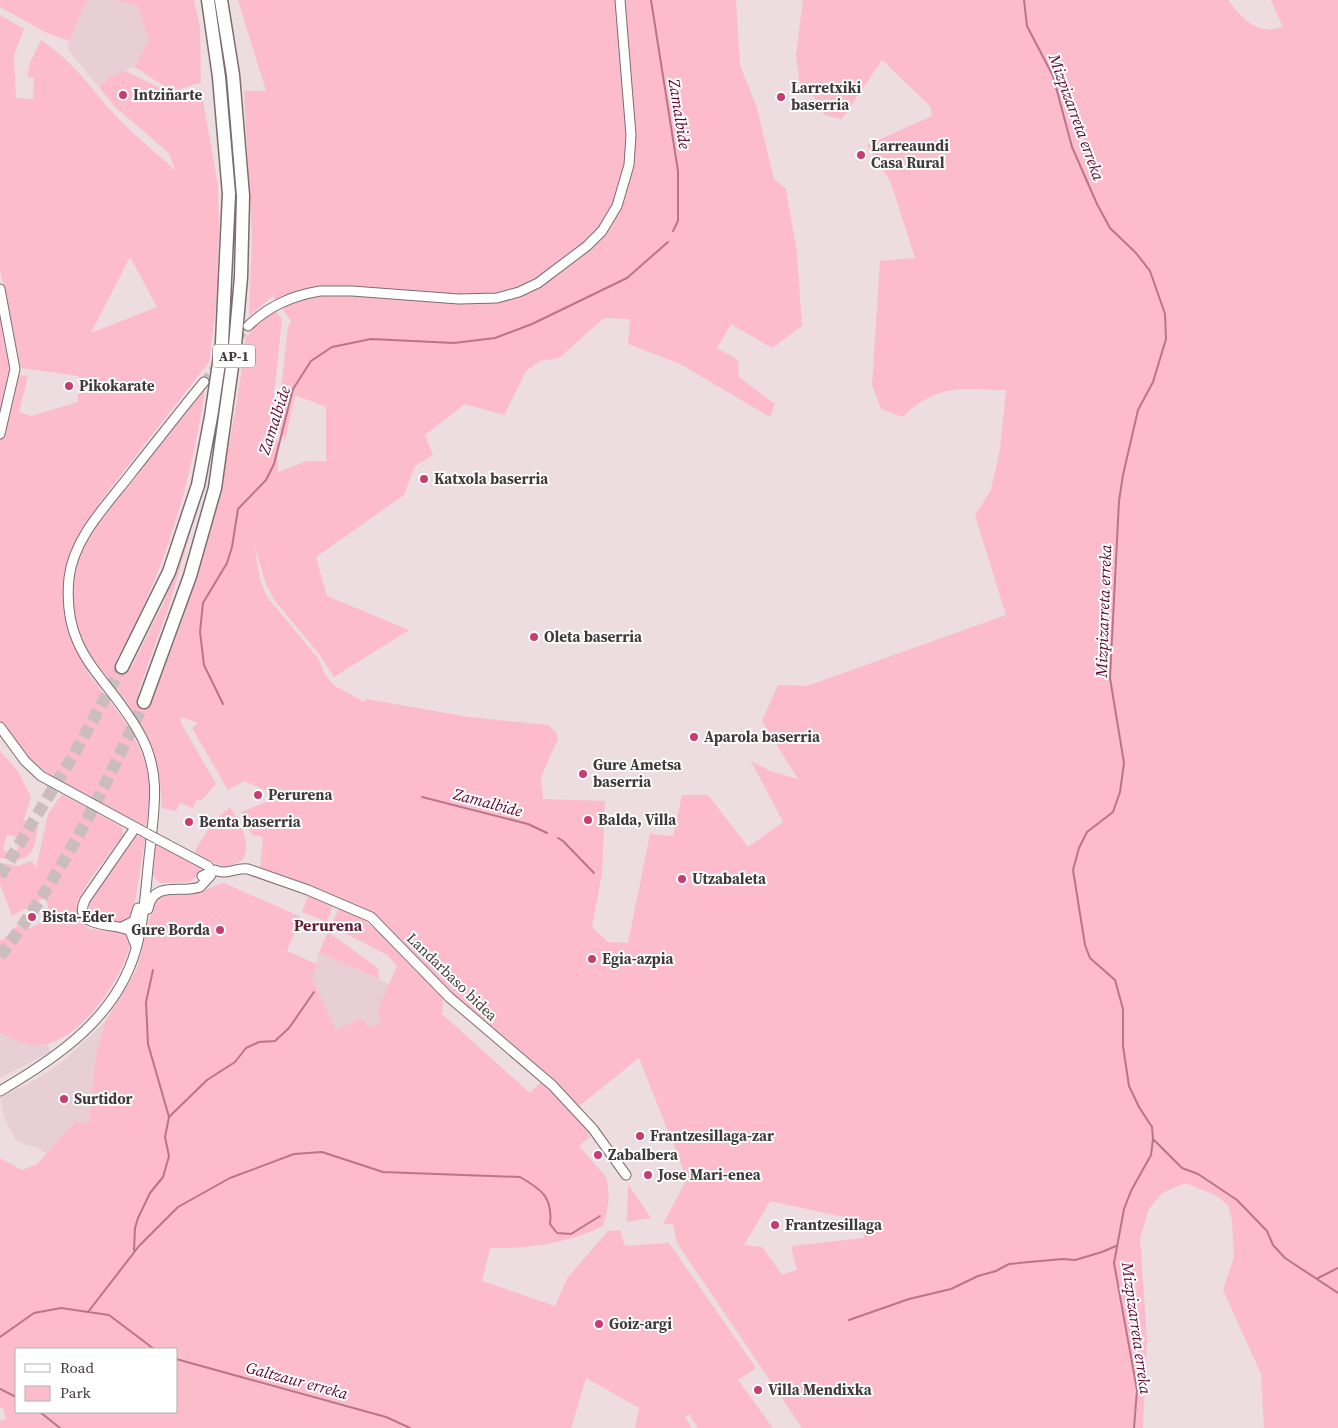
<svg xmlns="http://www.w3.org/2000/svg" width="1338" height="1428" font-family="'Source Serif 4',serif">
	<rect width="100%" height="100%" fill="#eddce0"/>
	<!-- built -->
	<path fill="#e8cfd5" d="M87,0H113L137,5L149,40L134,67L109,78L99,87L68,50L69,41Z
		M319,953L389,984L378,1011L383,1022L369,1029L362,1018L336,1030L312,978Z
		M105,1022L95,1059L89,1123L75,1122L46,1154L37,1147L26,1145L15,1139L4,1117L0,1097L30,1083L60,1064Z
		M0,1033L31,1045L47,1044L51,1052L0,1078Z"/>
	<!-- green -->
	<path fill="#fcbccc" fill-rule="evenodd" d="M0,0H87L69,41L45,32L0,7Z
		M113,0H194L200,27L201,83C193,84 188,87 181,89C168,93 147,73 134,67L149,40L137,5Z
		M238,0H736L740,65L757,108L774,179L786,189L797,253L802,326L772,348L731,324L717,348L738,360L739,377L775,404L770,417L680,364L628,344L630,319L604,318L559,358L540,361L526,371L504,415L465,404L425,435L433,455L415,466L404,495L316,557L327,596L409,630L334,677L319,654L275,601L266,584L254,544L260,579L267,597L318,658L325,674L333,685L364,702L366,699L469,717L548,725L556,732L558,739L541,777L543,799L605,801L602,873L592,927L608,942L628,943L650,834L673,836L682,795H708L748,847L783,822L751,761L770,771L798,779L762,721L778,685L807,686L1006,615L975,515L991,490L1000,449L1006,390C962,389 937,383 903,417L881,409L872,385L880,261L915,258L891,183L867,145L932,116L931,107L882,60L842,119L825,115L810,91L801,93L796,55L803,0H1228C1242,19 1258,36 1283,27L1271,0H1338V1428H1264L1261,1374L1223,1290L1234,1257L1232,1221L1228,1205L1215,1195L1185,1183L1162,1193L1149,1209L1140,1238L1147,1340L1143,1428H802L677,1243L673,1224H663L687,1179L639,1058L578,1107L452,997L367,911L260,869L263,837L252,835L241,812L269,801L267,791L244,781L228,790L192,728L198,723L181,717V723L216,784L201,801L197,799L193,808L180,803L176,811L162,808C160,743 135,710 95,663L87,672C112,704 145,740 149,783C151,797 148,812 146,826L58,782L23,753L4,729L0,736V311L10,365L8,385L19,375L28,376L19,412L31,416L78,402V376L21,368L0,270V15L24,29L14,55L16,98L33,99L34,78L27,77L30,63L41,40C69,59 84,78 105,104C125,128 152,149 175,170L169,153L115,107L99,87L109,78L124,71C155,83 167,98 202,95L218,185L219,230L216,306L209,362L98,504L103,518L205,389C191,484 165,573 117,658L119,665L128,668L132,666L163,604L191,531L168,609L138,692L142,700L151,701C202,581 230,466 246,337L257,325L275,310L282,320L271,423L278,442V472L307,461H326V407L295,395L285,441L278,428V415L288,327L291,321L273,296L249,316L252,236L244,91H266ZM130,257L157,307L91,333ZM770,1201L863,1221L864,1238L791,1246L797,1270L782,1275L762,1247L744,1245Z
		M0,751L18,771L31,797L24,820L38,827C35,843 35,859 14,860L21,838L7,835L3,850L7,852L6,859L0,858Z
		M62,794L122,827L123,835C114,848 78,892 77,905C76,915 82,922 89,929L120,932L128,936L131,942C123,979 76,1050 32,1045C22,1044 10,1037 0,1033V940H3L16,926L30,928L50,918L46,897L12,916L0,884V863L18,866L32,861L36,868L48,814Z
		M230,807C240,824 252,840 243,860L225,868L194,853C204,834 213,820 230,807Z
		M137,835L145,839L133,914C125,928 99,923 89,914V903Z
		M156,843L198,865L201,868L200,874L189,882L160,883L153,875Z
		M224,883L301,917L287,951L317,964L312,978L336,1030L362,1018L369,1028L382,1022L377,1011L397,966L387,955L331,926L340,906C382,927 411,963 443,998L442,1014L452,1023L530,1093L542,1081L591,1132L588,1134L590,1137L579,1146L606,1177C611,1194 608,1210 603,1226C569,1243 528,1249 490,1248L482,1281L555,1306L568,1277L608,1231L620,1230L625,1246L669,1243L756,1368L738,1380L773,1428H698L689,1414L685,1417L692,1428H635L639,1408L586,1378L571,1428H0V1421L6,1419L3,1408H0V1158L22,1170L37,1164L75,1122L89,1123L95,1059L105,1022L136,971L154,902L160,896L193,894ZM16,1349H176V1412H16Z
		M308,895L333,905L327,922L302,912Z
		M328,932L378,968L379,979L319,953Z
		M628,1184L651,1218L627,1222Z"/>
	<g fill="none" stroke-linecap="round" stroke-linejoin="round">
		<!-- stream -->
		<path stroke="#bc7489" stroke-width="2" d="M651,0L678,171V221L673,231
			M1024,0L1027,26L1053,76L1072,147L1097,204L1110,228L1136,253L1150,271L1165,314L1166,339L1153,382L1138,410L1123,475L1119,501L1110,678L1124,763L1120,792L1113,812L1087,832L1079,848L1073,870L1085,945L1090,958L1115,980L1123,1009V1046L1129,1086L1139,1107L1152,1127L1153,1139L1151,1155L1131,1191L1124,1209L1114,1263L1137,1390L1134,1428
			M223,704L204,665L200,632L203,603L227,563L232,547L238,509L266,480L274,464L293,389L311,361L332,347L371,339L454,343L495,338L532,324L627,278L668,242
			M422,797L528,824L547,833
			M558,838L563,841L594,873
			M169,1117L207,1080L235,1062L246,1048L259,1042L275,1041L289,1028L314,992
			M1153,1139L1182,1168L1198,1174L1237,1200L1267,1231L1273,1245L1285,1258L1338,1293
			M134,1250L135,1228L138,1218L150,1193L163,1177L169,1156L165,1137L169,1117L148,1044L146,1002L153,970
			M1318,1278L1338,1268
			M88,1312L139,1246L178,1207L230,1178L294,1154L322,1152L383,1172L520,1177C541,1189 553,1197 550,1224L557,1233L571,1234L600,1216
			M849,1320L909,1299L951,1289L978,1276L996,1271L1009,1264L1062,1259L1075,1260L1102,1252L1116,1246
			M0,1337L34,1313L61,1308L109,1315L154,1349
			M176,1359L386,1417L410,1428
			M0,1389L16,1397
			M40,1412L60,1428"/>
		<!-- secondary-tunnel -->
		<path stroke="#cbbcbf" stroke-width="9" stroke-dasharray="9 4.5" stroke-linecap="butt" d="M204,382L248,326"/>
		<!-- highway-tunnel -->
		<path stroke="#cbbcbf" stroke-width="12" stroke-dasharray="12 6" stroke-linecap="butt" d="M0,876L74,754L122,667
			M0,956C60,879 104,790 144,702"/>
		<defs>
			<path id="secondary" d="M0,289L15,369L0,434
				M248,326C269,306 291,296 320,291H352L459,299L497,298L519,292L538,283L587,246L602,231L617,206L629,165L631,135L620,0
				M0,727L25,761L41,776L146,833
				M135,828L85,900C71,930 117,922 130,931L136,946
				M202,876L215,870C227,876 235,867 248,869L308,890L371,917L449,997L552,1085L593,1129L626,1175
				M148,909C153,880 180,894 200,887L211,875V870L208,866L157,839
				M122,927L134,921L138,908
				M0,1091C58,1057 117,1017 136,949C145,917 146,882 150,849C154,809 161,775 142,738C111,677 61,658 69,578C74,536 109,503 133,471C157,441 180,411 204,382"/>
			<path id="highway" d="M122,667L169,572L198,485L211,417L222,343L229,194L219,77L208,0
				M144,702L190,576L215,488L235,345L241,277L243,196L233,75L221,0"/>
		</defs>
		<!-- secondary casing -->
		<use href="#secondary" stroke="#7b6d70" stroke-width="11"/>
		<!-- highway casing -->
		<use href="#highway" stroke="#7b6d70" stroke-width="15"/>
		<!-- secondary -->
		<use href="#secondary" stroke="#fff" stroke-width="9"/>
		<!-- highway -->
		<use href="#highway" stroke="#fff" stroke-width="12"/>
		<defs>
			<path id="secondary-bridge" d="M146,833L157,839"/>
		</defs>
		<!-- secondary-bridge casing -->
		<use href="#secondary-bridge" stroke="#7b6d70" stroke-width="11" stroke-linecap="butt"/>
		<!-- secondary-bridge -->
		<use href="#secondary-bridge" stroke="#fff" stroke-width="9"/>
	</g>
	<!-- markers -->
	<g fill="#c83d71" stroke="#fff" stroke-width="2">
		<circle cx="123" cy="95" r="5"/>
		<circle cx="781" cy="97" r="5"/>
		<circle cx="861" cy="155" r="5"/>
		<circle cx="69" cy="386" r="5"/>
		<circle cx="424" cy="479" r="5"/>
		<circle cx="534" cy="637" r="5"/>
		<circle cx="694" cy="737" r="5"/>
		<circle cx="583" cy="774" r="5"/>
		<circle cx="258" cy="795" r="5"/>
		<circle cx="588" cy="820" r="5"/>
		<circle cx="189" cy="822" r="5"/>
		<circle cx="682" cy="879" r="5"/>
		<circle cx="32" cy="917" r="5"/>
		<circle cx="220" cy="930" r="5"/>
		<circle cx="592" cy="959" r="5"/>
		<circle cx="64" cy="1099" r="5"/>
		<circle cx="640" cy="1136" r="5"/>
		<circle cx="598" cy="1155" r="5"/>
		<circle cx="648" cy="1175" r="5"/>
		<circle cx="775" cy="1225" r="5"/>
		<circle cx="599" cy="1324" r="5"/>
		<circle cx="758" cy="1390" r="5"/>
	</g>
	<g text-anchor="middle" stroke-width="4" stroke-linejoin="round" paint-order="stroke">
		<!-- shield labels -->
		<rect fill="#fff" stroke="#7a7576" stroke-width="1" x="213" y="344.5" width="42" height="23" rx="4"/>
		<g font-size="14" font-weight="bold" fill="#413a3c">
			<text x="234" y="361">AP-1</text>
		</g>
		<!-- poi labels -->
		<g font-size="15" font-weight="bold" fill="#413a3c" stroke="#fff" text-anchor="start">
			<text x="791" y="93">Larretxiki<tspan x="791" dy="17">baserria</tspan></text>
			<text x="133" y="100">Intziñarte</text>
			<text x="871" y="151">Larreaundi<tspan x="871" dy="17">Casa Rural</tspan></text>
			<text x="79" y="391">Pikokarate</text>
			<text x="434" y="484">Katxola baserria</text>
			<text x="544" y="642">Oleta baserria</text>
			<text x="704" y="742">Aparola baserria</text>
			<text x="593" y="770">Gure Ametsa<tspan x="593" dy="17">baserria</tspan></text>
			<text x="268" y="800">Perurena</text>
			<text x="598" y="825">Balda, Villa</text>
			<text x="199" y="827">Benta baserria</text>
			<text x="692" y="884">Utzabaleta</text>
			<text x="42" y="922">Bista-Eder</text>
			<text x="210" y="935" text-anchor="end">Gure Borda</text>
			<text x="602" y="964">Egia-azpia</text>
			<text x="74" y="1104">Surtidor</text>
			<text x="650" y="1141">Frantzesillaga-zar</text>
			<text x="608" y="1160">Zabalbera</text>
			<text x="658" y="1180">Jose Mari-enea</text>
			<text x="785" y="1230">Frantzesillaga</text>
			<text x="609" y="1329">Goiz-argi</text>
			<text x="768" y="1395">Villa Mendixka</text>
		</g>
		<!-- street labels -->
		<g font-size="15" fill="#413a3c" stroke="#fff">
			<text transform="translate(452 977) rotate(44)" y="5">Landarbaso bidea</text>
		</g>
		<!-- water labels -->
		<g font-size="16" font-style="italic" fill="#5e022c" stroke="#fff">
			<text transform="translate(680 114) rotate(81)" y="6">Zamalbide</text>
			<text transform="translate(1077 117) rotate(70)" y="6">Mizpizarreta erreka</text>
			<text transform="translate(274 420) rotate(-72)" y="6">Zamalbide</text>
			<text transform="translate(1103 611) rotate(-88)" y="6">Mizpizarreta erreka</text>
			<text transform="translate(488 802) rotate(15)" y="6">Zamalbide</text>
			<text transform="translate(1137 1328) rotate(82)" y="6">Mizpizarreta erreka</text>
			<text transform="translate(297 1380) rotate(15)" y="6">Galtzaur erreka</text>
		</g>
		<!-- neighbourhood labels -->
		<g font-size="16" font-weight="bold" fill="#611e36" stroke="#fff">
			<text x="328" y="931">Perurena</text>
		</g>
	</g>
	<!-- legend -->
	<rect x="15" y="1348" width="162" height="65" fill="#ffffff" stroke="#b3b0b1"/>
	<rect x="25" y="1364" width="25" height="8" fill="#ffffff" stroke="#b3b0b1"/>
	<text x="60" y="1373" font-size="15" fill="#413a3c">Road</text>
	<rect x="25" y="1386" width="25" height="15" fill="#fcbccc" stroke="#b3b0b1"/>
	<text x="60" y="1398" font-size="15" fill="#413a3c">Park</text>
</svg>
